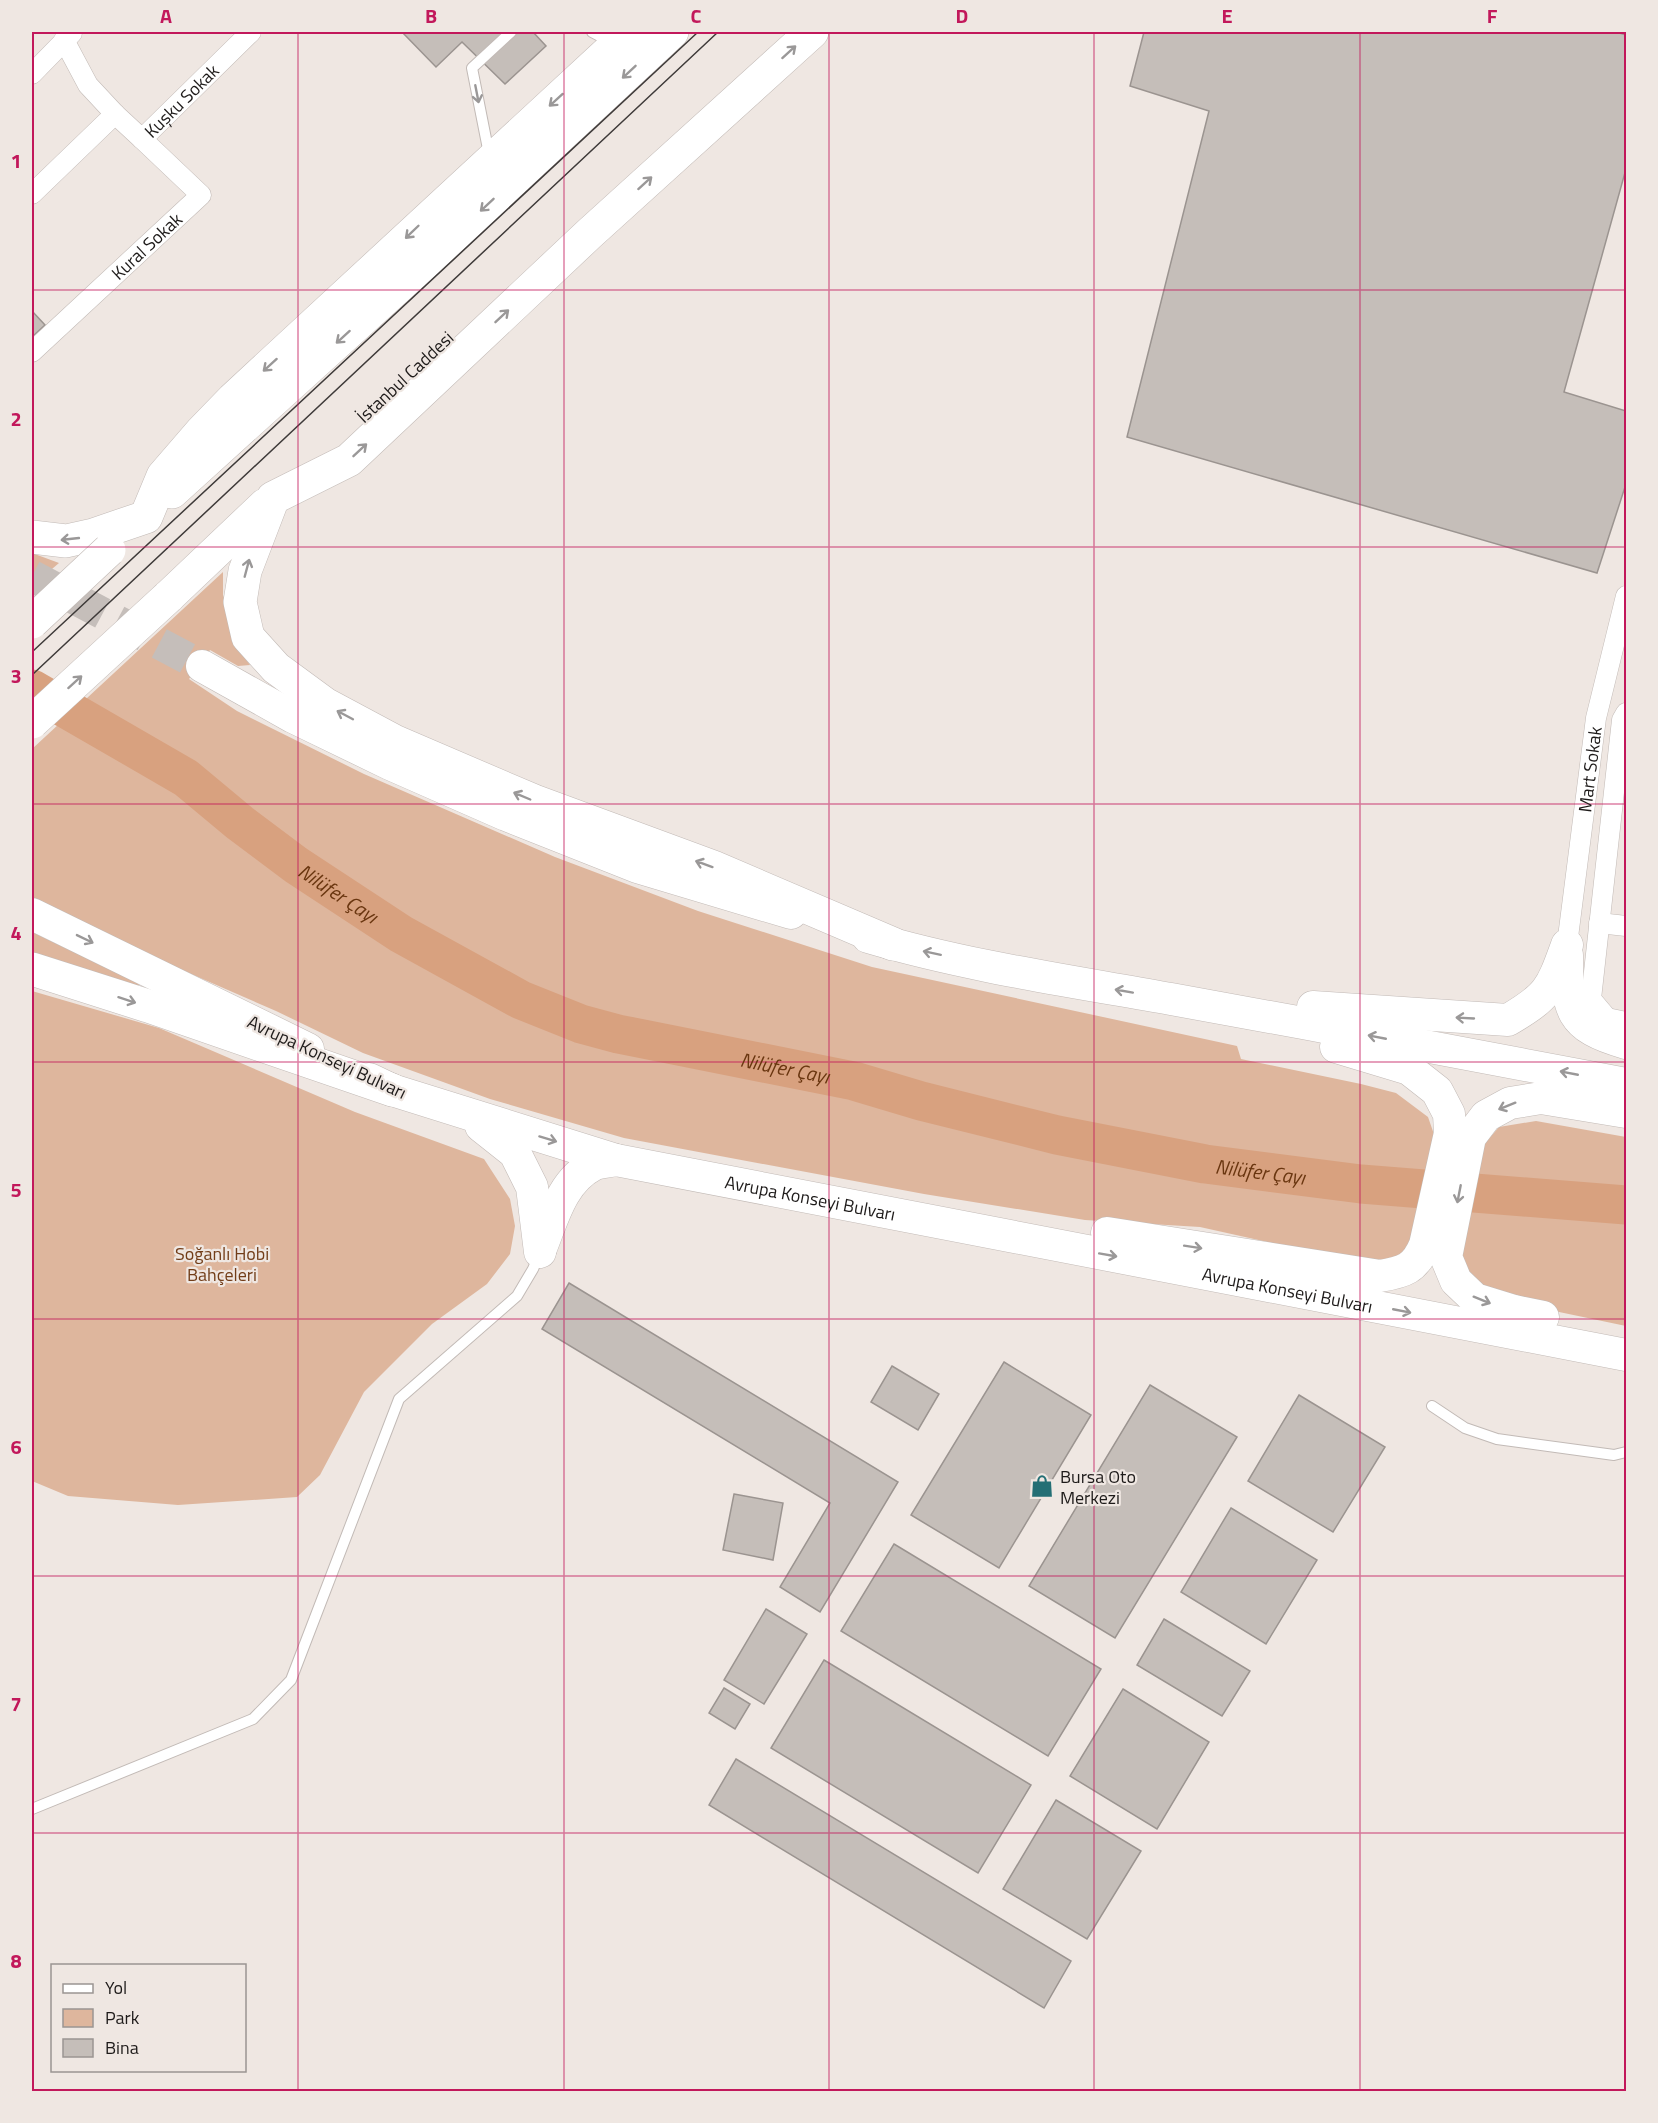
<svg xmlns="http://www.w3.org/2000/svg" width="1658" height="2123" viewBox="0 0 1658 2123" font-family="'Titillium Web',sans-serif">
<style>
.green{fill:#deb69d}
.lines{fill:none;stroke-linecap:round;stroke-linejoin:round}
.river{stroke:#d8a17f;stroke-width:39}
.building{fill:#c5beb9;stroke:#9b9490;stroke-width:1.5}
.primary-tunnel{stroke:#c5beba;stroke-width:32;stroke-dasharray:32 16;stroke-linecap:butt}
.lane-casing{stroke:#c2bab6;stroke-width:12}
.street-casing{stroke:#c2bab6;stroke-width:21}
.primary-casing{stroke:#c2bab6;stroke-width:33}
.highway-casing{stroke:#c2bab6;stroke-width:34}
.lane{stroke:#fff;stroke-width:10}
.street{stroke:#fff;stroke-width:20}
.primary{stroke:#fff;stroke-width:32}
.highway{stroke:#fff;stroke-width:33}
.tram{stroke:#3e3a39;stroke-width:1.5}
.highway-bridge-casing{stroke:#c2bab6;stroke-width:34;stroke-linecap:butt}
.highway-bridge{stroke:#fff;stroke-width:33}
.oneway{stroke:#9a9898}
.grid{fill:none;stroke:#c2185b;stroke-width:1.5;stroke-opacity:0.55}
.labels{text-anchor:middle;dominant-baseline:central;stroke-width:4.5;stroke-linejoin:round;paint-order:stroke}
.street-label{font-size:18px;fill:#1e1b1a;stroke:#efe7e2}
.park-label{font-size:18px;fill:#723d18;stroke:#efe7e2}
.poi-label{font-size:18px;fill:#1e1b1a;stroke:#efe7e2;text-anchor:start}
.water-label{font-size:20px;font-style:italic;fill:#6a3610;stroke:#efe7e2}
.neatline{fill:none;stroke:#c2185b;stroke-width:2}
.grid-label{font-size:20px;text-anchor:middle;font-weight:bold;fill:#c2185b}
</style>
<rect width="100%" height="100%" fill="#efe7e2"/>
<g class="green">
<path d="M32 553 59 563 32 586Z"/>
<path d="M223 572V595L231 622 239 650 250 665 238 666 210 650 189 679 237 711 364 774 555 857 698 911 872 967 1237 1046 1241 1059 1361 1084 1396 1093 1428 1117 1436 1140 1422 1232 1396 1266 1339 1258 1200 1227 1085 1220 924 1194 624 1138 490 1099 363 1053 276 1011 127 946 32 898V749Z"/>
<path d="M32 932 140 984 130 989 32 954Z"/>
<path d="M32 991 159 1028 355 1112 484 1159 510 1199 515 1226 510 1254 487 1284 432 1324 364 1392 320 1475 297 1497 178 1505 68 1496 32 1481Z"/>
<path d="M1536 1121 1626 1137V1326L1540 1308 1487 1293 1462 1269 1461 1249 1481 1148 1499 1127Z"/>
</g>
<g class="lines">
<path class="river" id="s1" d="M32 689 186 778 240 823 296 865 401 934 521 1000 581 1024 618 1034 854 1081 921 1101 1057 1135 1205 1164 1361 1184 1626 1205"/>
</g>
<g class="building">
<path d="M402 32H533L546 46 505 84 462 42 436 67Z"/>
<path d="M1144 32H1616L1626 35V169L1564 392 1626 411V484L1597 573 1127 437 1209 111 1130 86Z"/>
<path d="M32 311 45 325 32 337Z"/>
<path d="M569 1283 898 1482 820 1612 780 1587 830 1503 542 1329Z"/>
<path d="M1004 1362 1091 1415 999 1568 911 1515Z"/>
<path d="M892 1366 939 1394 918 1430 871 1402Z"/>
<path d="M1150 1385 1237 1437 1115 1638 1029 1586Z"/>
<path d="M1299 1395 1385 1447 1333 1532 1248 1481Z"/>
<path d="M734 1494 783 1503 773 1560 723 1550Z"/>
<path d="M1231 1508 1317 1560 1266 1644 1181 1592Z"/>
<path d="M894 1544 1101 1669 1048 1756 841 1631Z"/>
<path d="M766 1609 807 1634 764 1704 724 1680Z"/>
<path d="M1164 1619 1250 1671 1222 1716 1137 1665Z"/>
<path d="M824 1660 1031 1785 978 1873 771 1748Z"/>
<path d="M724 1688 750 1704 735 1729 709 1713Z"/>
<path d="M1123 1689 1209 1742 1157 1829 1070 1776Z"/>
<path d="M736 1759 1071 1961 1044 2008 709 1805Z"/>
<path d="M1056 1800 1141 1851 1087 1939 1003 1889Z"/>
</g>
<g class="lines">
<path class="primary-tunnel" d="M32 576 202 666"/>
<g class="lane-casing">
<g id="lane">
<path d="M592 32 613 43"/>
<path d="M489 154 472 68 511 32"/>
<path d="M1432 1406 1465 1428 1497 1439 1614 1455 1626 1452"/>
<path d="M32 1809 253 1719 291 1680 399 1399 517 1296 533 1269 539 1255"/>
</g>
</g>
<g class="street-casing">
<g id="street">
<path d="M64 40 88 85 115 114"/>
<path d="M32 74 72 33"/>
<path id="s2" d="M32 194 115 114 142 139 251 32"/>
<path id="s3" d="M32 352 201 195 142 139"/>
<path d="M1626 713 1622 720 1591 999 1607 1018 1626 1022"/>
<path d="M1599 923 1626 926"/>
<path id="s4" d="M1567 945 1596 718 1626 596"/>
</g>
</g>
<g class="primary-casing">
<g id="primary">
<path d="M202 666 293 717 390 764 506 815 637 867 791 913"/>
<path d="M32 914 308 1049"/>
<path d="M868 937C966 966 1070 981 1171 999 1323 1026 1475 1056 1626 1084"/>
<path d="M1567 955C1567 1010 1569 1027 1626 1043"/>
<path d="M1313 1007 1508 1020C1549 996 1551 989 1567 945"/>
<path id="s5" d="M369 1079 392 1090 616 1160 1626 1355"/>
<path d="M481 1126 515 1153 532 1187 540 1252"/>
<path d="M1107 1233 1380 1276C1404 1272 1415 1269 1425 1245L1450 1133 1449 1114 1437 1091 1409 1069 1336 1047"/>
<path d="M541 1248C553 1218 562 1181 593 1165 600 1162 609 1162 616 1160"/>
<path d="M1543 1317 1514 1311 1475 1299 1456 1281 1446 1257 1470 1137 1486 1116 1510 1103 1541 1098 1626 1112"/>
</g>
</g>
<g class="highway-casing">
<g id="highway">
<path d="M812 32 589 234 349 460 273 498 245 571 240 602 248 637 276 668 325 704 396 742 534 801 713 867 893 944"/>
<path d="M172 492 418 269 672 32"/>
<path d="M32 537 66 541 93 535 146 517 163 476 201 432 233 399 630 32"/>
<path d="M168 597 265 505"/>
<path d="M32 969 148 1006 392 1090"/>
</g>
</g>
<use href="#lane" class="lane"/>
<use href="#street" class="street"/>
<use href="#primary" class="primary"/>
<use href="#highway" class="highway"/>
<g class="tram">
<path d="M32 652 698 32"/>
<path d="M32 675 718 32"/>
</g>
<g class="highway-bridge-casing">
<g id="highway-bridge">
<path d="M32 622 109 550"/>
<path d="M32 722 168 597"/>
</g>
</g>
<use href="#highway-bridge" class="highway-bridge"/>
</g>
<defs><path id="oneway-shaft" d="M-6 0H5M1.5-3L5.5 0L1.5 3" fill="none" stroke-width="1.6" stroke-linecap="round" stroke-linejoin="round" transform="scale(1.5)"/></defs>
<g class="oneway">
<use href="#oneway-shaft" transform="translate(789 52) rotate(-42)"/>
<use href="#oneway-shaft" transform="translate(629 72) rotate(137)"/>
<use href="#oneway-shaft" transform="translate(477 94) rotate(79)"/>
<use href="#oneway-shaft" transform="translate(556 100) rotate(138)"/>
<use href="#oneway-shaft" transform="translate(645 183) rotate(-42)"/>
<use href="#oneway-shaft" transform="translate(487 205) rotate(137)"/>
<use href="#oneway-shaft" transform="translate(412 232) rotate(136)"/>
<use href="#oneway-shaft" transform="translate(502 316) rotate(-43)"/>
<use href="#oneway-shaft" transform="translate(343 337) rotate(138)"/>
<use href="#oneway-shaft" transform="translate(270 365) rotate(138)"/>
<use href="#oneway-shaft" transform="translate(360 450) rotate(-43)"/>
<use href="#oneway-shaft" transform="translate(70 539) rotate(174)"/>
<use href="#oneway-shaft" transform="translate(247 568) rotate(-75)"/>
<use href="#oneway-shaft" transform="translate(75 682) rotate(-42)"/>
<use href="#oneway-shaft" transform="translate(345 715) rotate(-152)"/>
<use href="#oneway-shaft" transform="translate(522 796) rotate(-157)"/>
<use href="#oneway-shaft" transform="translate(704 864) rotate(-160)"/>
<use href="#oneway-shaft" transform="translate(85 939) rotate(26)"/>
<use href="#oneway-shaft" transform="translate(932 953) rotate(-168)"/>
<use href="#oneway-shaft" transform="translate(1124 991) rotate(-170)"/>
<use href="#oneway-shaft" transform="translate(127 1000) rotate(18)"/>
<use href="#oneway-shaft" transform="translate(1465 1018) rotate(-177)"/>
<use href="#oneway-shaft" transform="translate(1377 1037) rotate(-169)"/>
<use href="#oneway-shaft" transform="translate(1569 1073) rotate(-169)"/>
<use href="#oneway-shaft" transform="translate(1507 1106) rotate(158)"/>
<use href="#oneway-shaft" transform="translate(548 1139) rotate(17)"/>
<use href="#oneway-shaft" transform="translate(1459 1194) rotate(101)"/>
<use href="#oneway-shaft" transform="translate(1193 1247) rotate(9)"/>
<use href="#oneway-shaft" transform="translate(1108 1255) rotate(10)"/>
<use href="#oneway-shaft" transform="translate(1482 1300) rotate(22)"/>
<use href="#oneway-shaft" transform="translate(1402 1311) rotate(11)"/>
</g>
<path class="grid" d="M298 32V2092M564 32V2092M829 32V2092M1094 32V2092M1360 32V2092M32 290H1626M32 547H1626M32 804H1626M32 1062H1626M32 1319H1626M32 1576H1626M32 1833H1626"/>
<defs>
<g id="shop-bare" transform="scale(1.8)"><path d="M-5-2.5h2.3a2.7 3.5 0 0 1 5.4 0H5L5.5 6h-11ZM-1.5-2.5h3a1.5 2.3 0 0 0-3 0Z" fill="#246f75" stroke="#efe7e2" stroke-width="2.5" paint-order="stroke"/></g>
</defs>
<g fill-rule="evenodd">
<use href="#shop-bare" x="1042" y="1486"/>
</g>
<g class="labels">
<g class="street-label">
<text stroke="none"><textPath href="#s2" startOffset="207">Kuşku Sokak</textPath></text>
<text stroke="none"><textPath href="#s3" startOffset="156">Kural Sokak</textPath></text>
<text transform="translate(405 377) rotate(-43)">İstanbul Caddesi</text>
<text stroke="none"><textPath href="#s4" startOffset="177">Mart Sokak</textPath></text>
<text transform="translate(327 1057) rotate(25)">Avrupa Konseyi Bulvarı</text>
<text stroke="none"><textPath href="#s5" startOffset="458">Avrupa Konseyi Bulvarı</textPath></text>
<text stroke="none"><textPath href="#s5" startOffset="944">Avrupa Konseyi Bulvarı</textPath></text>
</g>
<g class="park-label">
<text x="222" y="1253">Soğanlı Hobi<tspan x="222" dy="21">Bahçeleri</tspan></text>
</g>
<g class="poi-label">
<text x="1060" y="1476">Bursa Oto<tspan x="1060" dy="21">Merkezi</tspan></text>
</g>
<g class="water-label">
<text stroke="none"><textPath href="#s1" startOffset="369">Nilüfer Çayı</textPath></text>
<text stroke="none"><textPath href="#s1" startOffset="854">Nilüfer Çayı</textPath></text>
<text stroke="none"><textPath href="#s1" startOffset="1341">Nilüfer Çayı</textPath></text>
</g>
</g>
<rect width="1658" height="2123" fill="none" stroke="#efe7e2" stroke-width="66"/>
<rect x="51" y="1964" width="195" height="108" fill="#efe7e2" stroke="#9b9592" stroke-width="1.5"/>
<rect x="63" y="1984" width="30" height="9" fill="#ffffff" stroke="#9b9592" stroke-width="1.5"/>
<text x="105" y="1994" font-size="18" fill="#1e1b1a">Yol</text>
<rect x="63" y="2009" width="30" height="18" fill="#deb69d" stroke="#9b9592" stroke-width="1.5"/>
<text x="105" y="2024" font-size="18" fill="#1e1b1a">Park</text>
<rect x="63" y="2039" width="30" height="18" fill="#c5beb9" stroke="#9b9592" stroke-width="1.5"/>
<text x="105" y="2054" font-size="18" fill="#1e1b1a">Bina</text>
<rect x="33" y="33" width="1592" height="2057" class="neatline"/>
<g class="grid-label">
<text x="166" y="23">A</text>
<text x="431" y="23">B</text>
<text x="696" y="23">C</text>
<text x="962" y="23">D</text>
<text x="1227" y="23">E</text>
<text x="1492" y="23">F</text>
<text x="16" y="168">1</text>
<text x="16" y="426">2</text>
<text x="16" y="683">3</text>
<text x="16" y="940">4</text>
<text x="16" y="1197">5</text>
<text x="16" y="1454">6</text>
<text x="16" y="1711">7</text>
<text x="16" y="1968">8</text>
</g>
</svg>
